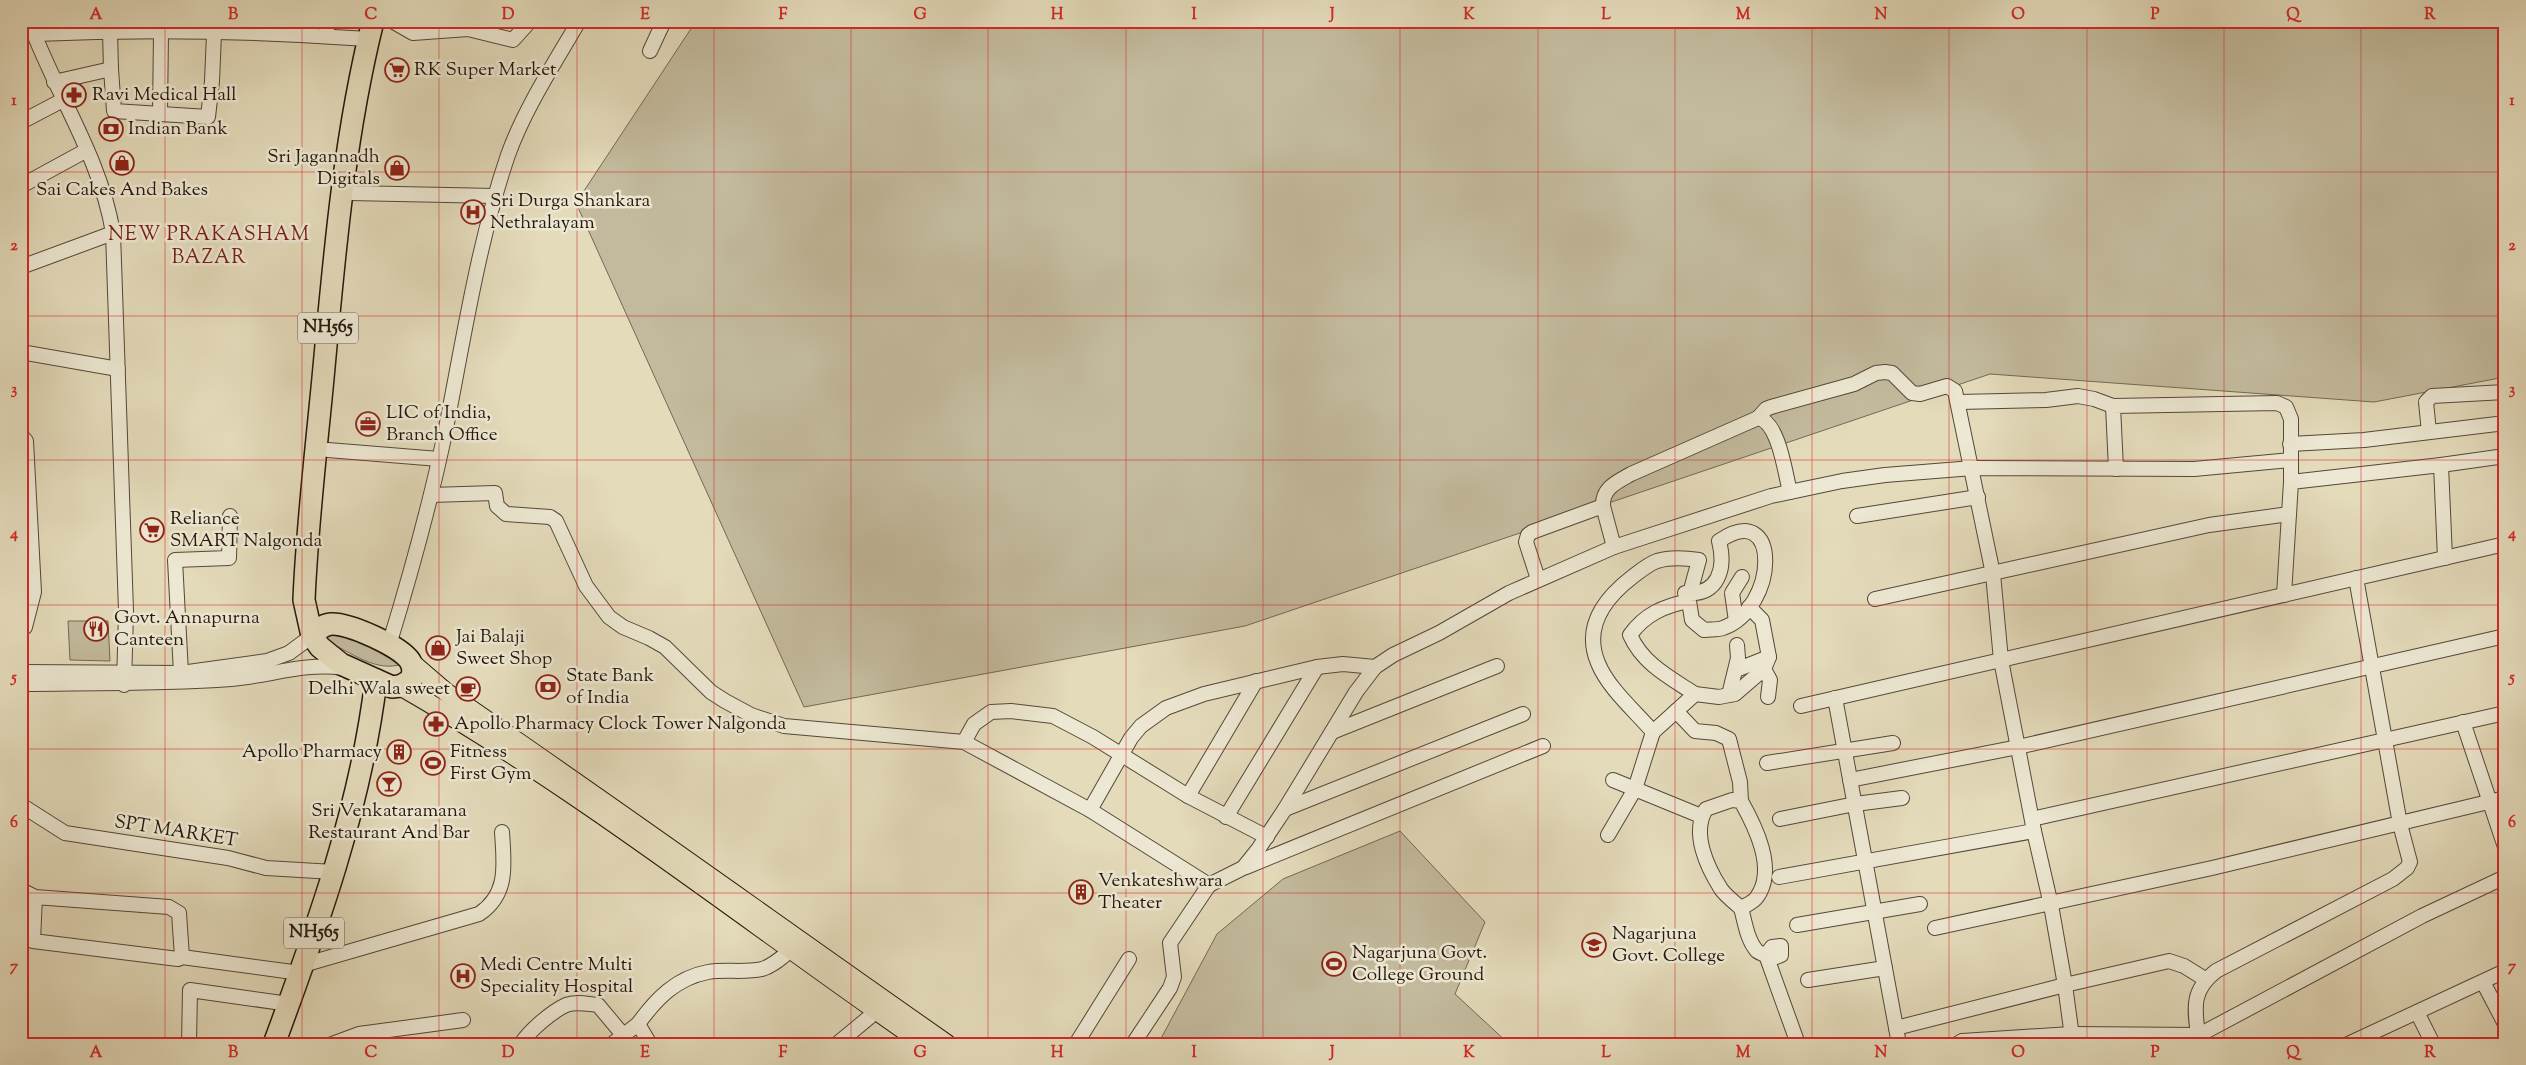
<svg xmlns="http://www.w3.org/2000/svg" width="2526" height="1065" viewBox="0 0 2526 1065" font-family="'Sorts Mill Goudy',serif">
<style>
.green{fill:#c3ba9d;stroke:#746854}
.lines{fill:none;stroke-linecap:round;stroke-linejoin:round}
.minor-casing{stroke:#544838;stroke-width:16}
.major-casing{stroke:#24170c;stroke-width:20}
.highway-casing{stroke:#24170c;stroke-width:24}
.minor{stroke:#ede8d3;stroke-width:14}
.major{stroke:#e4dbbb;stroke-width:18}
.highway{stroke:#e4dbbb;stroke-width:21}
.grid{fill:none;stroke:#d62828;stroke-width:1;stroke-opacity:0.55}
.labels{text-anchor:middle;dominant-baseline:central;stroke-width:5;stroke-linejoin:round;paint-order:stroke}
.shield{fill:#ede8d3;stroke:#605648;stroke-width:1}
.shield-label{font-size:18px;font-weight:bold;fill:#24170c}
.poi-label{font-size:19px;fill:#24170c;stroke:#ede8d3;text-anchor:start}
.street-label{font-size:19px;fill:#24170c;stroke:#ede8d3}
.neighbourhood-label{font-size:20px;letter-spacing:1px;fill:#7a1f14;stroke:#ede8d3}
.neatline{fill:none;stroke:#d62828;stroke-width:2}
.grid-label{font-size:16px;text-anchor:middle;font-weight:bold;fill:#d62828}
</style>
<rect width="100%" height="100%" fill="#e4dbbb"/>
<filter id="stains"><feTurbulence type="fractalNoise" baseFrequency=".004" numOctaves="4"/><feColorMatrix values="0 0 0 0 .2 0 0 0 0 .09 0 0 0 0 .02 0 0 0 .5 -.17"/></filter>
<radialGradient id="worn" r=".72"><stop offset=".6" stop-color="#630" stop-opacity="0"/><stop offset="1" stop-color="#630" stop-opacity=".3"/></radialGradient>
<g class="green">
<path d="M696 21H2505V377L2374 402 1990 374 1245 626 804 707 576 203Z"/>
<path d="M68 621H108L110 661 70 660Z"/>
<path d="M331 628 388 652 402 664C376 673 351 652 328 642L322 637Z"/>
<path d="M1400 831 1485 922 1455 994 1509 1044H1158L1217 934 1283 879Z"/>
</g>
<g class="lines">
<g class="minor-casing">
<g id="minor">
<path d="M29 21C55 92 101 158 113 233L126 611 124 685"/>
<path d="M392 21 413 33 468 29 513 40 530 21"/>
<path d="M110 32 111 69"/>
<path d="M35 34C146 29 258 31 368 39"/>
<path d="M326 36 328 21"/>
<path d="M650 51 664 21"/>
<path d="M54 82 111 69 114 111 208 117 212 81 214 34"/>
<path d="M160 113 161 32"/>
<path d="M21 122 63 100"/>
<path d="M21 186 87 150"/>
<path d="M349 193 496 196"/>
<path d="M21 267 113 233"/>
<path d="M21 352 118 369"/>
<path d="M1959 402 2046 400 2078 396 2094 399 2113 406"/>
<path d="M1758 418 1766 409 1771 407 1854 384 1876 373 1885 372 1892 373 1912 393 1920 394 1947 386 1955 391 1993 574 2001 660 2034 831 2051 905 2065 985 2073 1044"/>
<path d="M2429 432 2426 402 2432 396 2505 392"/>
<path d="M21 435 26 441 34 592 25 627 21 628"/>
<path d="M2290 444 2364 440 2505 423"/>
<path d="M328 450 439 459"/>
<path d="M2441 465 2505 456"/>
<path d="M2116 469 2113 406 2277 403 2286 407 2291 419V482"/>
<path d="M431 495 495 493 497 506 506 514 550 517 556 521 586 586 609 617 623 627 649 638 665 647 711 692 725 701 751 715 784 726 964 742 1090 810 1209 885 1243 868 1259 848 1285 809 1356 692 1375 667 1393 655 1439 633 1509 593 1614 547 1771 496 1842 481 1885 475 1973 468 2194 469 2290 460"/>
<path d="M1603 506C1602 488 1617 482 1631 474L1758 418C1779 422 1785 473 1790 492"/>
<path d="M1857 516 1978 497"/>
<path d="M1538 579 1526 542 1528 535 1532 532 1603 506 1614 547"/>
<path d="M2284 595 2291 482 2441 465 2445 558"/>
<path d="M1875 599 2209 525 2289 514"/>
<path d="M1736 621 1732 593 1742 577"/>
<path d="M389 645C411 573 431 501 446 428 464 337 478 243 508 155 525 108 554 64 579 21"/>
<path d="M1764 669 1770 680 1768 697"/>
<path d="M1736 670 1769 657"/>
<path d="M21 672 181 673 267 661 289 653 312 636"/>
<path d="M181 673 175 560 229 558 230 516"/>
<path d="M21 684C91 683 161 684 231 679 269 676 305 662 344 668"/>
<path d="M1695 694 1719 697 1735 694 1764 669 1769 657 1762 620 1749 607"/>
<path d="M1729 695 1738 658 1737 645"/>
<path d="M1835 698 1899 1044"/>
<path d="M1801 706 2505 544"/>
<path d="M1676 711 1695 731 1716 733 1729 739 1740 782 1741 801"/>
<path d="M2463 722 2505 847"/>
<path d="M1332 732 1497 666"/>
<path d="M1653 732 1695 694C1669 677 1643 664 1630 635 1645 614 1664 606 1689 601L1692 620 1704 630C1710 629 1717 630 1723 628 1778 608 1782 498 1719 541 1726 568 1719 596 1685 593L1689 601"/>
<path d="M964 742 974 724 991 712 1011 711 1053 716 1093 737 1188 796 1267 837"/>
<path d="M1767 763 1893 743"/>
<path d="M1613 780 1701 816"/>
<path d="M1850 780 2018 747 2505 636"/>
<path d="M1188 796 1256 681"/>
<path d="M1732 800 1741 801C1755 826 1777 869 1757 897 1754 902 1746 905 1741 908 1734 902 1726 896 1721 889 1707 867 1691 833 1706 809Z"/>
<path d="M21 805 65 833 228 858 266 868 334 872"/>
<path d="M1285 809 1523 714"/>
<path d="M1090 810 1131 738 1141 726 1166 708 1204 694 1317 667 1343 664 1375 667"/>
<path d="M1226 817 1317 667"/>
<path d="M1780 819 1855 804 1902 798"/>
<path d="M2032 819 2505 713"/>
<path d="M1608 835 1635 789 1653 732C1635 711 1608 688 1598 663 1583 627 1604 599 1631 578 1639 572 1648 564 1657 561 1670 557 1686 558 1699 560L1690 593"/>
<path d="M1246 867 1543 746"/>
<path d="M1779 877 2034 831"/>
<path d="M21 890 35 897 169 907 179 913 182 957 178 959 33 941 35 897"/>
<path d="M1741 908C1745 922 1747 940 1757 951 1761 954 1767 955 1771 959L1781 955V946L1772 947 1766 955 1798 1044"/>
<path d="M1797 925 1920 904"/>
<path d="M1935 928 2212 868 2505 798"/>
<path d="M182 957 300 973"/>
<path d="M303 965 479 914C509 894 504 864 502 832"/>
<path d="M1808 980 1885 968"/>
<path d="M2483 982 2505 1024"/>
<path d="M2417 1012 2433 1044"/>
<path d="M638 1024C656 999 676 978 708 972 725 969 744 973 762 969 773 966 782 957 791 950"/>
<path d="M1896 1028 2065 985 2169 961 2184 966 2205 979"/>
<path d="M189 1044 190 990 289 1004"/>
<path d="M332 1044 359 1034 463 1020"/>
<path d="M521 1044C529 1031 551 1012 566 1005 576 1001 587 1004 598 1005L624 1036"/>
<path d="M612 1044 638 1024 650 1044"/>
<path d="M837 1044 878 1010"/>
<path d="M1076 1044 1129 959"/>
<path d="M1133 1044 1170 988 1174 977 1170 943 1209 885"/>
<path d="M1957 1044 1962 1041 2071 1034 2199 1035 2422 916 2505 877"/>
<path d="M2199 1044C2196 1013 2188 993 2216 971L2393 879 2407 868 2410 862 2400 824 2356 578"/>
<path d="M2348 1044 2505 971"/>
</g>
</g>
<g class="major-casing">
<g id="major">
<path d="M411 662 447 693C615 808 780 927 947 1044"/>
<path d="M400 686C583 791 750 924 924 1044"/>
</g>
</g>
<g class="highway-casing">
<g id="highway">
<path d="M312 636C317 630 322 625 331 624 349 623 400 646 410 661 414 668 413 673 411 680L400 686 392 687 341 664 320 647 312 636 304 600C307 526 316 452 323 378 334 259 344 137 373 21"/>
<path d="M274 1044C318 925 361 806 376 680"/>
</g>
</g>
<use href="#minor" class="minor"/>
<use href="#major" class="major"/>
<use href="#highway" class="highway"/>
</g>
<path class="grid" d="M165 21V1044M302 21V1044M439 21V1044M577 21V1044M714 21V1044M851 21V1044M988 21V1044M1126 21V1044M1263 21V1044M1400 21V1044M1538 21V1044M1675 21V1044M1812 21V1044M1949 21V1044M2087 21V1044M2224 21V1044M2361 21V1044M21 172H2505M21 316H2505M21 460H2505M21 605H2505M21 749H2505M21 893H2505"/>
<defs>
<g id="supermarket-ring" transform="scale(1.25)"><circle r="9.5" fill="#ede8d3" stroke="#8f2418" stroke-width="1.5"/><path d="M-6-5.5h2.5l.6 2H6L4.5 2H-2.5L-4.4-4H-6ZM-1.5 3.2a1.3 1.3 0 1 0 .1 0ZM3 3.2a1.3 1.3 0 1 0 .1 0Z" fill="#8f2418"/></g>
<g id="pharmacy-ring" transform="scale(1.25)"><circle r="9.5" fill="#ede8d3" stroke="#8f2418" stroke-width="1.5"/><path d="M-2-6h4v4h4v4h-4v4h-4v-4h-4v-4h4Z" fill="#8f2418"/></g>
<g id="bank-ring" transform="scale(1.25)"><circle r="9.5" fill="#ede8d3" stroke="#8f2418" stroke-width="1.5"/><path d="M-6-4H6V4H-6ZM0-2.3a2.3 2.3 0 1 0 0 4.6a2.3 2.3 0 1 0 0-4.6Z" fill="#8f2418"/></g>
<g id="shop-ring" transform="scale(1.25)"><circle r="9.5" fill="#ede8d3" stroke="#8f2418" stroke-width="1.5"/><path d="M-5-2.5h2.3a2.7 3.5 0 0 1 5.4 0H5L5.5 6h-11ZM-1.5-2.5h3a1.5 2.3 0 0 0-3 0Z" fill="#8f2418"/></g>
<g id="hospital-ring" transform="scale(1.25)"><circle r="9.5" fill="#ede8d3" stroke="#8f2418" stroke-width="1.5"/><path d="M-5-5h3v3.5h4V-5h3V5h-3V1.5h-4V5h-3Z" fill="#8f2418"/></g>
<g id="office-ring" transform="scale(1.25)"><circle r="9.5" fill="#ede8d3" stroke="#8f2418" stroke-width="1.5"/><path d="M-6-3h4V-5.5h4V-3h4V5H-6ZM-1-4.5V-3h2v-1.5ZM-6 0V1H6V0Z" fill="#8f2418"/></g>
<g id="restaurant-ring" transform="scale(1.25)"><circle r="9.5" fill="#ede8d3" stroke="#8f2418" stroke-width="1.5"/><path d="M-5-6h1v4h1v-4h1v4h1v-4h1v5L-1.5 .5V6h-2V.5L-5-1ZM5-6V6H3V1.5H1.5Q1.5-4 5-6Z" fill="#8f2418"/></g>
<g id="cafe-ring" transform="scale(1.25)"><circle r="9.5" fill="#ede8d3" stroke="#8f2418" stroke-width="1.5"/><path d="M-5.5-4.5H6V0H3Q3 3.5 0 3.5H-2.5Q-5.5 3.5-5.5 0ZM3-3.2v2h1.7v-2ZM-6 4.5H4V6H-6Z" fill="#8f2418"/></g>
<g id="building-ring" transform="scale(1.25)"><circle r="9.5" fill="#ede8d3" stroke="#8f2418" stroke-width="1.5"/><path d="M-4-6H4V6H1V3H-1V6H-4ZM-2.5-4.3h1.7v1.8h-1.7ZM.8-4.3h1.7v1.8H.8ZM-2.5-1h1.7V.8h-1.7ZM.8-1h1.7V.8H.8Z" fill="#8f2418"/></g>
<g id="stadium-ring" transform="scale(1.25)"><circle r="9.5" fill="#ede8d3" stroke="#8f2418" stroke-width="1.5"/><path d="M0-5a6.5 5 0 1 0 0 10a6.5 5 0 1 0 0-10ZM-3.5-1.8h7v3.6h-7Z" fill="#8f2418"/></g>
<g id="bar-ring" transform="scale(1.25)"><circle r="9.5" fill="#ede8d3" stroke="#8f2418" stroke-width="1.5"/><path d="M-6-5H6L.8 .8V4.5H3.5V6h-7V4.5H-.8V.8Z" fill="#8f2418"/></g>
<g id="university-ring" transform="scale(1.25)"><circle r="9.5" fill="#ede8d3" stroke="#8f2418" stroke-width="1.5"/><path d="M0-5L7-2L0 1L-7-2ZM-4 1L0 2.5L4 1V4Q0 6-4 4Z" fill="#8f2418"/></g>
</defs>
<g fill-rule="evenodd">
<use href="#supermarket-ring" x="397" y="70"/>
<use href="#pharmacy-ring" x="74" y="95"/>
<use href="#bank-ring" x="111" y="129"/>
<use href="#shop-ring" x="122" y="163"/>
<use href="#shop-ring" x="397" y="168"/>
<use href="#hospital-ring" x="473" y="212"/>
<use href="#office-ring" x="368" y="424"/>
<use href="#supermarket-ring" x="152" y="530"/>
<use href="#restaurant-ring" x="96" y="629"/>
<use href="#shop-ring" x="438" y="648"/>
<use href="#bank-ring" x="548" y="687"/>
<use href="#cafe-ring" x="468" y="689"/>
<use href="#pharmacy-ring" x="436" y="724"/>
<use href="#building-ring" x="399" y="752"/>
<use href="#stadium-ring" x="433" y="763"/>
<use href="#bar-ring" x="389" y="784"/>
<use href="#building-ring" x="1081" y="892"/>
<use href="#university-ring" x="1594" y="945"/>
<use href="#stadium-ring" x="1334" y="964"/>
<use href="#hospital-ring" x="463" y="976"/>
</g>
<g class="labels">
<g class="shield">
<rect x="298" y="312.5" width="60" height="31" rx="4"/>
<rect x="284" y="917.5" width="60" height="31" rx="4"/>
</g>
<g class="shield-label">
<text x="328" y="328">NH565</text>
<text x="314" y="933">NH565</text>
</g>
<g class="poi-label">
<text x="414" y="70">RK Super Market</text>
<text x="92" y="95">Ravi Medical Hall</text>
<text x="128" y="129">Indian Bank</text>
<text x="380" y="157" text-anchor="end">Sri Jagannadh<tspan x="380" dy="22">Digitals</tspan></text>
<text x="122" y="190" text-anchor="middle">Sai Cakes And Bakes</text>
<text x="490" y="201">Sri Durga Shankara<tspan x="490" dy="22">Nethralayam</tspan></text>
<text x="386" y="413">LIC of India,<tspan x="386" dy="22">Branch Office</tspan></text>
<text x="170" y="519">Reliance<tspan x="170" dy="22">SMART Nalgonda</tspan></text>
<text x="114" y="618">Govt. Annapurna<tspan x="114" dy="22">Canteen</tspan></text>
<text x="456" y="637">Jai Balaji<tspan x="456" dy="22">Sweet Shop</tspan></text>
<text x="566" y="676">State Bank<tspan x="566" dy="22">of India</tspan></text>
<text x="450" y="689" text-anchor="end">Delhi Wala sweet</text>
<text x="454" y="724">Apollo Pharmacy Clock Tower Nalgonda</text>
<text x="382" y="752" text-anchor="end">Apollo Pharmacy</text>
<text x="450" y="752">Fitness<tspan x="450" dy="22">First Gym</tspan></text>
<text x="389" y="811" text-anchor="middle">Sri Venkataramana<tspan x="389" dy="22">Restaurant And Bar</tspan></text>
<text x="1098" y="881">Venkateshwara<tspan x="1098" dy="22">Theater</tspan></text>
<text x="1612" y="934">Nagarjuna<tspan x="1612" dy="22">Govt. College</tspan></text>
<text x="1352" y="953">Nagarjuna Govt.<tspan x="1352" dy="22">College Ground</tspan></text>
<text x="480" y="965">Medi Centre Multi<tspan x="480" dy="22">Speciality Hospital</tspan></text>
</g>
<g class="street-label">
<text transform="translate(176 832) rotate(9)">SPT MARKET</text>
</g>
<g class="neighbourhood-label">
<text x="209" y="235">NEW PRAKASHAM<tspan x="209" dy="23">BAZAR</tspan></text>
</g>
</g>
<rect width="2526" height="1065" fill="none" stroke="#e4dbbb" stroke-width="55"/>
<rect x="28" y="28" width="2470" height="1010" class="neatline"/>
<g class="grid-label">
<text x="96" y="19">A</text>
<text x="233" y="19">B</text>
<text x="371" y="19">C</text>
<text x="508" y="19">D</text>
<text x="645" y="19">E</text>
<text x="783" y="19">F</text>
<text x="920" y="19">G</text>
<text x="1057" y="19">H</text>
<text x="1194" y="19">I</text>
<text x="1332" y="19">J</text>
<text x="1469" y="19">K</text>
<text x="1606" y="19">L</text>
<text x="1743" y="19">M</text>
<text x="1881" y="19">N</text>
<text x="2018" y="19">O</text>
<text x="2155" y="19">P</text>
<text x="2293" y="19">Q</text>
<text x="2430" y="19">R</text>
<text x="14" y="105">1</text>
<text x="2512" y="105">1</text>
<text x="14" y="250">2</text>
<text x="2512" y="250">2</text>
<text x="14" y="394">3</text>
<text x="2512" y="394">3</text>
<text x="14" y="538">4</text>
<text x="2512" y="538">4</text>
<text x="14" y="682">5</text>
<text x="2512" y="682">5</text>
<text x="14" y="827">6</text>
<text x="2512" y="827">6</text>
<text x="14" y="971">7</text>
<text x="2512" y="971">7</text>
<text x="96" y="1057">A</text>
<text x="233" y="1057">B</text>
<text x="371" y="1057">C</text>
<text x="508" y="1057">D</text>
<text x="645" y="1057">E</text>
<text x="783" y="1057">F</text>
<text x="920" y="1057">G</text>
<text x="1057" y="1057">H</text>
<text x="1194" y="1057">I</text>
<text x="1332" y="1057">J</text>
<text x="1469" y="1057">K</text>
<text x="1606" y="1057">L</text>
<text x="1743" y="1057">M</text>
<text x="1881" y="1057">N</text>
<text x="2018" y="1057">O</text>
<text x="2155" y="1057">P</text>
<text x="2293" y="1057">Q</text>
<text x="2430" y="1057">R</text>
</g>
<rect width="100%" height="100%" filter="url(#stains)"/>
<rect width="100%" height="100%" fill="url(#worn)"/>
</svg>
